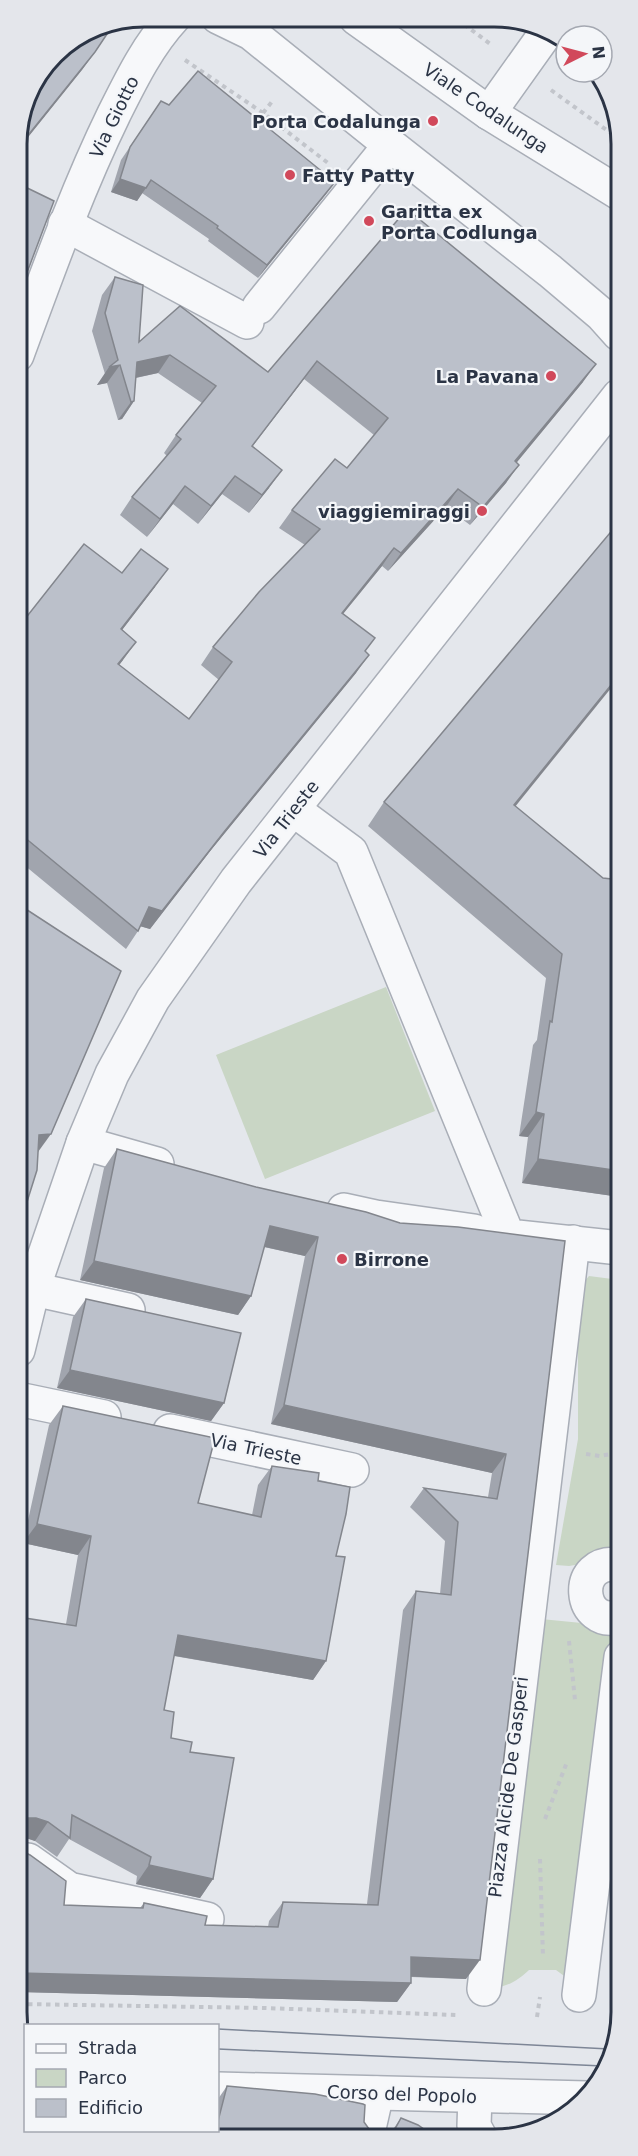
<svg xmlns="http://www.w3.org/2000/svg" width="638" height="2156" viewBox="0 0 638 2156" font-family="'DejaVu Sans',sans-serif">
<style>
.green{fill:#c9d6c5}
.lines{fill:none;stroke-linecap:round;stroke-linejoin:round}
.minor-casing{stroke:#a9aeb7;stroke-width:36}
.path{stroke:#c2c5cb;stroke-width:4;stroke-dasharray:4.5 4.5;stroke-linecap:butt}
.minor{stroke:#f7f8fa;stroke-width:33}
.tram{stroke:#7d8696;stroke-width:1.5}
.wall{fill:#a1a5ae}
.shaded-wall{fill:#83868d}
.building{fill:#bbc0ca;stroke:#83868d;stroke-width:1.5}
.poi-dot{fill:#d1495b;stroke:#f4f6f9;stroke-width:2}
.labels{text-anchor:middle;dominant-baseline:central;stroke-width:4.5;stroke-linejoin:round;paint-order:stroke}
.street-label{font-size:18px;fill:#2b3445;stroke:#f4f6f9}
.poi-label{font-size:18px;font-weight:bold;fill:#2b3445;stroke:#f4f6f9;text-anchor:end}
.rim{fill:none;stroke:#2b3445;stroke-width:3}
</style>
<rect width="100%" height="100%" fill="#e4e7ec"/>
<g class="green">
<path d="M386 987 435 1111 265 1179 216 1055Z"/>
<path d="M589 1276 620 1280 621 1557 569 1566 556 1565 578 1439V1309L576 1291Z"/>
<path d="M541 1619 612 1626 571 1981 556 1970H529C518 1980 511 1985 495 1988Z"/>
</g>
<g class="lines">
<g class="minor-casing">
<g id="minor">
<path d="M218 17 251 33 390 145 550 271 602 315 619 334"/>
<path d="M356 18 489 113 619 193"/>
<path d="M489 113 546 33"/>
<path d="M65 224 247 322"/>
<path d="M259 307 390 145"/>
<path d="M17 355C47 274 76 192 114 114 131 80 148 45 174 17"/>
<path d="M294 810 351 852 508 1236 620 1248"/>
<path d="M83 1143 157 1164"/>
<path d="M344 1210 376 1217 474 1231"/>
<path d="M33 1289 128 1310"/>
<path d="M18 1350 33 1289 83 1143 112 1074 153 999 236 881 619 396"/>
<path d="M18 1399 104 1417"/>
<path d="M170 1431 352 1470"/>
<path d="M621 1565C570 1556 578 1631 621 1616"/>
<path d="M28 1860 69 1889 207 1919"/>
<path d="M484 1989 573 1242"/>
<path d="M579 1995 621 1657"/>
<path d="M218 2089 587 2098"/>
<path d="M475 2096 474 2126 480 2137"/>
<path d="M367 2137 377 2093"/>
</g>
</g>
<g class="path">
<path d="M457 19 493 46"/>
<path d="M185 60 263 113 328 163"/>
<path d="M551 90 619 139"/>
<path d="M263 113 274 99"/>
<path d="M384 210 399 222"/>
<path d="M586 1454 600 1456 621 1452"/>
<path d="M569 1641 575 1700"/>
<path d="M545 1819 567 1762"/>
<path d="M540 1859 543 1957"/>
<path d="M19 2004 265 2008 456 2015"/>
<path d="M537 2017 540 1997"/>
</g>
<use href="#minor" class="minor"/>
<g class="tram">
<path d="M19 2027H26"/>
<path d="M218 2029 609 2049"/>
<path d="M23 2045H26"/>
<path d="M218 2049 603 2066"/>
</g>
</g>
<g class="wall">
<path d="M161 101 326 194 258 278 208 241 209 239 142 193 137 201 111 192 121 160Z"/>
<path d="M407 209 583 382 516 463 506 483 470 525 446 507 388 571 382 566 343 614 365 651 356 673 211 850 150 929 140 926 138 931 126 949 18 860 17 629 122 573 155 587 122 630 123 660 119 665 189 719 219 680 201 665 213 647 305 545 279 528 292 510 347 468 374 435 304 379 252 446 269 488 249 513 222 494 198 524 173 504 147 537 120 515 132 497 167 456 164 453 176 435 202 403 158 373 136 378 134 401 122 419 118 420 107 383 97 385 105 374 92 331 102 295 115 277 139 342 268 372Z"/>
<path d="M384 802 515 807 603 878 620 880V1197L522 1183 528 1137 519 1136 533 1045 537 1040 546 978 368 826Z"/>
<path d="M117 1149 256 1187 400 1223 565 1241 466 1979 411 1977V1983L397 2002 19 1992V1848L64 1905 140 1908 144 1903 205 1925 268 1927 269 1921 283 1902 367 1904 403 1610 416 1591 440 1594 445 1541 410 1507 424 1488 488 1497 492 1473 271 1424 305 1256 264 1247 251 1296 238 1315 80 1280 104 1168Z"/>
<path d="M86 1299 224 1403 211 1421 57 1388 73 1317Z"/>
<path d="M63 1406 198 1503 252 1515 258 1485 272 1466 318 1481 336 1556 326 1661 313 1680 174 1656 164 1710 171 1738 190 1752 213 1879 200 1898 136 1884 137 1876 69 1839 57 1857 35 1841 23 1837 66 1624 78 1555 23 1543 49 1425Z"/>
<path d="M227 2086 364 2122 369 2129 377 2134H387L391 2132 401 2118 435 2137 167 2135 218 2130V2099Z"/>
</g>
<g class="shaded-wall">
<path d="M95 52 82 70 17 151V149Z"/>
<path d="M120 179 146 188 137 201 111 192Z"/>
<path d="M335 182 326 194 258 278 267 265Z"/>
<path d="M170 355 158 373 125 380 137 362Z"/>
<path d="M317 361 304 379 239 464 252 446Z"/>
<path d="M596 364 583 382 503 479 515 461Z"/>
<path d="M120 365 107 383 97 385 109 367Z"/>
<path d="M134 401 122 419 118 420 131 402Z"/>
<path d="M519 465 506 483 470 525 483 507Z"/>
<path d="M282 470 269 488 249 513 262 495Z"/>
<path d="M235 476 222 494 198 524 211 506Z"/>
<path d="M185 486 173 504 147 537 160 519Z"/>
<path d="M458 489 446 507 388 571 401 553Z"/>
<path d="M394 548 382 566 329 631 342 613Z"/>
<path d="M168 569 155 587 109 647 121 629Z"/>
<path d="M136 642 123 660 106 682 118 664Z"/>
<path d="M369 655 356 673 211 850 150 929 136 925 149 907 224 832Z"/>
<path d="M620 674V677L497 829 514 805Z"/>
<path d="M536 1112 544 1114 528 1137 519 1136Z"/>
<path d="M51 1134 38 1152 39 1135Z"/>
<path d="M538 1159 620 1171V1197L522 1183Z"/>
<path d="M270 1226 318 1237 305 1256 256 1245Z"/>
<path d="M94 1261 251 1296 238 1315 80 1280Z"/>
<path d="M70 1370 224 1403 211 1421 57 1388Z"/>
<path d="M284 1405 506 1454 492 1473 271 1424Z"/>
<path d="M37 1524 91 1536 78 1555 23 1543Z"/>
<path d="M178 1635 326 1661 313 1680 164 1654Z"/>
<path d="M26 1818H36L48 1822 35 1841 23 1837H19V1824Z"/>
<path d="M149 1865 213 1879 200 1898 136 1884Z"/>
<path d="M411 1957 480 1960 466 1979 398 1976Z"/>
<path d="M19 1973 411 1983 397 2002 19 1992Z"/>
</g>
<g class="building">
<path d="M115 22 95 52 17 149V136L26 95 54 54 95 26Z"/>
<path d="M198 71 335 182 267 265 217 228 218 226 151 180 146 188 120 179 130 147 161 101 169 105Z"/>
<path d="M17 183 54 201 17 299Z"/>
<path d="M407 209 596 364 515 461 519 465 483 507 458 489 401 553 394 548 342 613 375 638 365 651 369 655 224 832 162 911 149 907 138 931 18 832 17 629 84 544 122 573 141 549 168 569 121 629 136 642 118 664 189 719 232 662 213 647 259 592 320 529 292 510 335 459 347 468 388 418 317 361 252 446 282 470 262 495 235 476 211 506 185 486 160 519 132 497 181 439 176 435 216 386 170 355 137 362 134 401 131 402 120 365 109 367 118 360 105 313 115 277 143 285 139 342 180 306 268 372Z"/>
<path d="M620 521V674L514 805 603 878 620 880V1171L538 1159 544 1114 536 1112 550 1021 552 1022 562 954 384 802Z"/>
<path d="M18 904 121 971 51 1134 39 1135 37 1170 20 1224 18 1234Z"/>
<path d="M117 1149 256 1187 366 1212 400 1223 458 1227 565 1241 480 1960 411 1957V1983L19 1973V1848L20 1850 30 1855 66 1881 64 1905 143 1908 144 1903 207 1916 205 1925 278 1927 283 1902 378 1905 416 1591 451 1595 458 1522 424 1488 497 1499 506 1454 284 1405 318 1237 270 1226 251 1296 94 1261Z"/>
<path d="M86 1299 241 1333 224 1403 70 1370Z"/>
<path d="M63 1406 215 1438 198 1503 261 1517 272 1466 319 1473 318 1481 350 1487 346 1514 336 1556 345 1557 326 1661 178 1635 164 1710 174 1712 171 1738 192 1742 190 1752 234 1758 213 1879 149 1865 151 1857 72 1815 70 1838 48 1822 36 1818H26L19 1824 18 1617 76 1626 91 1536 37 1524Z"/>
<path d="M227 2086 315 2094 363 2104 365 2105 364 2122 369 2129 377 2134H387L395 2129 401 2118 418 2125 435 2137H119L107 2130H157L167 2135 176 2133 180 2130H218V2121Z"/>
</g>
<g class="poi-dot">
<circle cx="433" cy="121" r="6"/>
<circle cx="290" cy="175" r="6"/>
<circle cx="369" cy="221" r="6"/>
<circle cx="551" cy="376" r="6"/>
<circle cx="482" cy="511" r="6"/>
<circle cx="342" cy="1259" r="6"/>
</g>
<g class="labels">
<g class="street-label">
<text transform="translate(486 108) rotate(34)">Viale Codalunga</text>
<text transform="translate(114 117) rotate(-64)">Via Giotto</text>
<text transform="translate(286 819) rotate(-52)">Via Trieste</text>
<text transform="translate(256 1449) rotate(12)">Via Trieste</text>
<text transform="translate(508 1787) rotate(-83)">Piazza Alcide De Gasperi</text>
<text transform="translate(402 2094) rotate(2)">Corso del Popolo</text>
</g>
<g class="poi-label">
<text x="421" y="121">Porta Codalunga</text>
<text x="302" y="175" text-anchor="start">Fatty Patty</text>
<text x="381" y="211" text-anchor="start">Garitta ex<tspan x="381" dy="21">Porta Codlunga</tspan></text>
<text x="539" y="376">La Pavana</text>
<text x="470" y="511">viaggiemiraggi</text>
<text x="354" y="1259" text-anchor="start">Birrone</text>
</g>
</g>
<path d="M0 0H638V2156H0ZM144 27H494A117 117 0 0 1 611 144V2012A117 117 0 0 1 494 2129H144A117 117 0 0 1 27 2012V144A117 117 0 0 1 144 27Z" fill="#e4e6eb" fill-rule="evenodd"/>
<path class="rim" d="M144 27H494A117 117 0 0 1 611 144V2012A117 117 0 0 1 494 2129H144A117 117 0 0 1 27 2012V144A117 117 0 0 1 144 27Z"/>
<rect x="24" y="2024" width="195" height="108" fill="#f4f6f9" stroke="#a4a8b1" stroke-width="1.5"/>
<rect x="36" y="2044" width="30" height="9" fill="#f7f8fa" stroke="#a4a8b1" stroke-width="1.5"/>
<text x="78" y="2054" font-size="18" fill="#2b3445">Strada</text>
<rect x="36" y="2069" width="30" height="18" fill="#c9d6c5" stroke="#a4a8b1" stroke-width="1.5"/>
<text x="78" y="2084" font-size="18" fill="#2b3445">Parco</text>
<rect x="36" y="2099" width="30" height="18" fill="#bbc0ca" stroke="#a4a8b1" stroke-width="1.5"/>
<text x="78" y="2114" font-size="18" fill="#2b3445">Edificio</text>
<g transform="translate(584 54) rotate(84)"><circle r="28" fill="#f4f6f9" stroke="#a4a8b1" stroke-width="1.5"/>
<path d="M0-4.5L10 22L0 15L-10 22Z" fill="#d1495b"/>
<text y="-9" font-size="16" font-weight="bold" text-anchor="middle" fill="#2b3445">N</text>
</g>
</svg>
